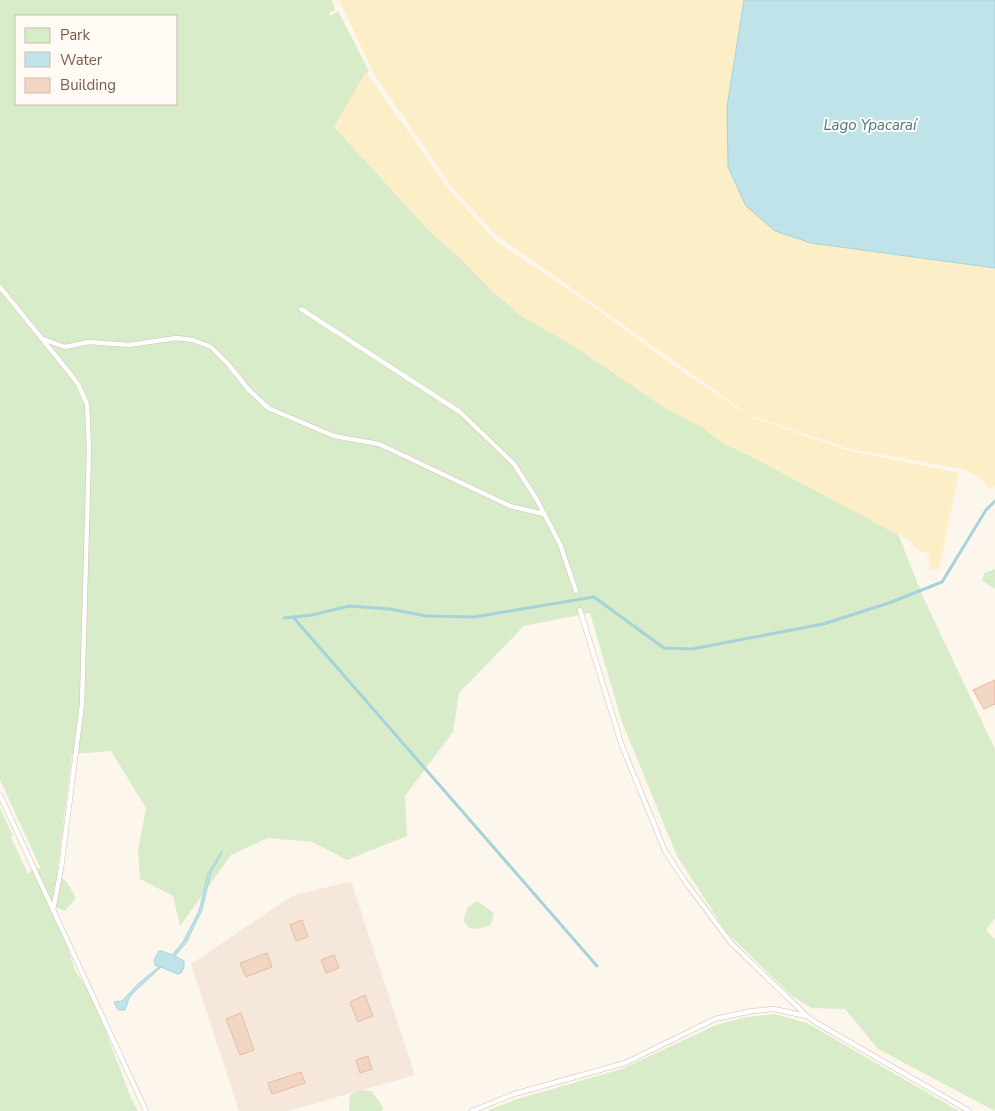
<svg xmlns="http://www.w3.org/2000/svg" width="995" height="1111" viewBox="0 0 995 1111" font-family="'Nunito Sans',sans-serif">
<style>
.residential{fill:#f5e8da}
.green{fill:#d8ecc9;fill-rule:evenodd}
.sand{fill:#fcefc7}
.water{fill:#bfe3e8;stroke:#a5d3da}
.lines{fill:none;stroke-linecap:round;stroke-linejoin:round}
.stream{stroke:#a5d3da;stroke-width:3}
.building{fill:#f3d5c3;stroke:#e6bba3}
.service-casing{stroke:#d1beb0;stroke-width:5.5}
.service{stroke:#fff;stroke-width:4.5}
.labels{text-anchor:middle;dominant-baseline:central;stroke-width:4;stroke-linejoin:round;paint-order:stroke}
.water-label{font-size:15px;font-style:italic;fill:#437c86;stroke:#fffaf3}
</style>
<rect width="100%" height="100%" fill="#fdf6ec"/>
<path class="residential" d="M351 881 415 1075 288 1111H239L191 964 292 896Z"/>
<g class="green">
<path d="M0 0H332L335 10 329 13 330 16 338 11 369 71 364 79 411 207 897 531 923 597 995 749V918L986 930 995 940V1111L878 1049 845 1009 811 1008 792 996 727 933 677 856 622 722 590 613 524 626 459 693 453 732 405 796 407 836 347 860 312 842 268 838 231 855 180 926 173 896 140 879 138 850 146 808 111 751 72 754 57 875 67 882 76 898 65 911 50 905 59 919 75 970 94 1000 131 1098 138 1111H0V808L13 836 11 837 28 874 35 868 41 869 0 780ZM16 16H176V104H16Z"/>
<path d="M995 569V589L982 581 984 573Z"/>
<path d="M477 901 494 913 490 927V925L480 929 469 928 463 920 468 907Z"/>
<path d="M775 1014 807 1023 959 1111H487L514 1100 622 1069 716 1025 747 1017Z"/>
<path d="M360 1090 371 1091 379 1101 383 1109 381 1111H349L350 1095Z"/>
</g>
<g class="sand">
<path d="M339 0H744L727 107 728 167 811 243 995 268V486L989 489 979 477 966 470 847 448 751 416 494 233 454 190 374 74Z"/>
<path d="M366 72 450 191 497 242 584 300 684 373 751 417 846 450 959 473 939 569 929 570 930 564 928 554 916 549 910 541 748 455 724 444 703 428 665 408 569 343 524 318 494 293 461 259 432 234 334 127Z"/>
</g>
<g class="water">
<path d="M744 0H995V268L811 243 775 231 746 206 728 167 727 107Z"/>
<path d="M222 851V853L211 872 202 910 186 943 175 956 184 961V967L181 973 177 974 161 967 133 993 129 998 125 1010H118L114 1002 122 1001 140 982 159 967 155 965 154 960 159 951H162L172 955 183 942 199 911 208 873Z"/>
</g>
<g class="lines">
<g class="stream">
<path d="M293 617 597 966"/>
<path d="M284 618 312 615 349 606 390 609 426 616 474 617 594 597 664 648 692 649 823 624 889 603 942 582 986 510 995 501"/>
</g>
</g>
<g class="building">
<path d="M995 680V704L984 709 973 690Z"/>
<path d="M302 920 308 937 296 941 290 925Z"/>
<path d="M267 953 272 967 246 977 240 963Z"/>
<path d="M334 955 339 968 326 973 321 960Z"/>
<path d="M365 995 373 1016 358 1022 350 1002Z"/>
<path d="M241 1013 254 1050 240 1055 226 1019Z"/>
<path d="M368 1056 372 1069 360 1073 356 1060Z"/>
<path d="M301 1072 305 1083 272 1094 268 1083Z"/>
</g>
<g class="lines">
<g class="service-casing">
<g id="service">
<path d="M0 287 72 376 79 386 87 404 89 449 82 704 61 869 53 910"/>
<path d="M301 309 460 412 514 464 537 500 560 544 576 591"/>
<path d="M43 339 65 347 89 342 129 345 176 338 193 340 211 347 228 364 248 389 268 408 334 436 379 444 510 506 544 514"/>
<path d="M580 610 622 746 665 851 684 880 731 943 807 1016 815 1022 969 1111"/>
<path d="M0 795 146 1111"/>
<path d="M472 1111 514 1094 625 1063 715 1019 752 1011 774 1009 806 1016"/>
</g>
</g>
<use href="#service" class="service"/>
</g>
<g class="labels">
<g class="water-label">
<text x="870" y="125">Lago Ypacaraí</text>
</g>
</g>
<rect x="15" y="15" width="162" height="90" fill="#fffaf3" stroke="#cabbb1"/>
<rect x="25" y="28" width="25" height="15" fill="#d8ecc9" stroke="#cabbb1"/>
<text x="60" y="40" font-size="15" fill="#7a5c4d">Park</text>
<rect x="25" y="52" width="25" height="15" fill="#bfe3e8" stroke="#cabbb1"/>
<text x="60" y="65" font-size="15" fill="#7a5c4d">Water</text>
<rect x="25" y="78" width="25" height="15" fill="#f3d5c3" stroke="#cabbb1"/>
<text x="60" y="90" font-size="15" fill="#7a5c4d">Building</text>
</svg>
